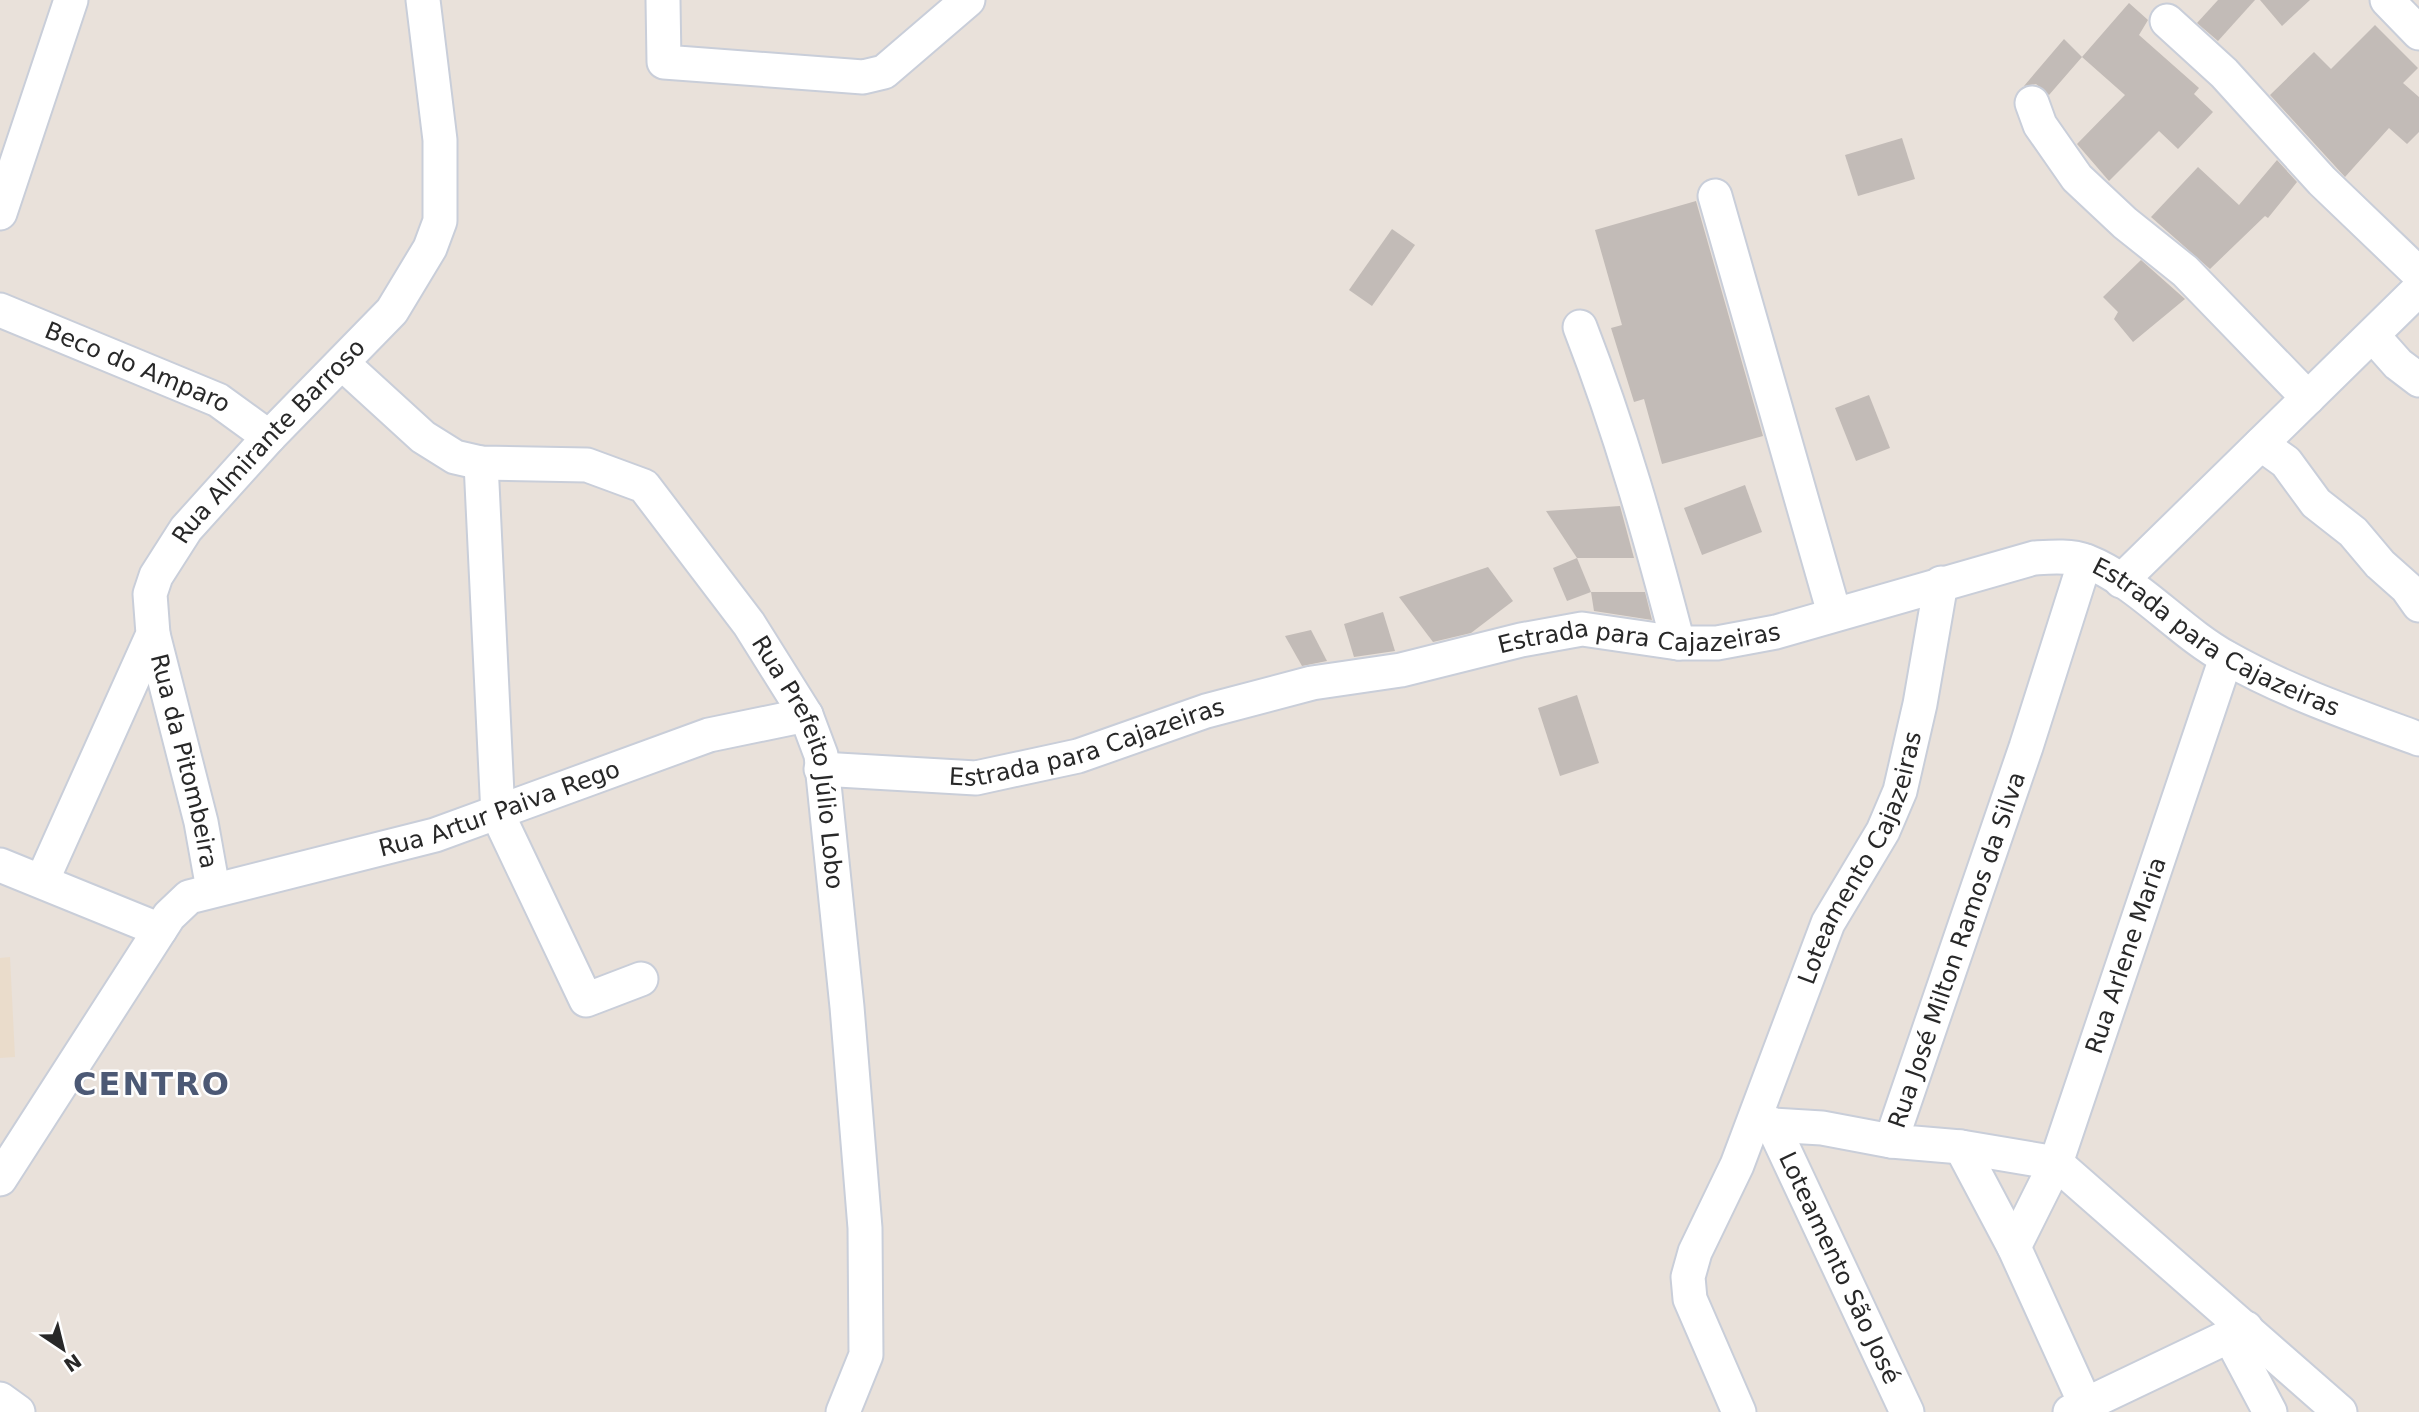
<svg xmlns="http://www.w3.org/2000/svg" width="2419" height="1412" viewBox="0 0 2419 1412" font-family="'DejaVu Sans',sans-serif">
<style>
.education{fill:#eadccb}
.building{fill:#c2bbb7}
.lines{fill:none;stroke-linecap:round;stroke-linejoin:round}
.minor-casing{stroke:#c9ced9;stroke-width:37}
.minor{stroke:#fff;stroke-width:33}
.labels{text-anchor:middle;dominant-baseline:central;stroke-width:5;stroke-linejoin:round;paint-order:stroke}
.street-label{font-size:24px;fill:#282828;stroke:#fff}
.district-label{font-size:32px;font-weight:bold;letter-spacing:2px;fill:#4c5975;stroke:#fff}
</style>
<rect width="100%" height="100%" fill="#e9e1da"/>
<path class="education" d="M10 957 15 1057 0 1058V958Z"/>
<g class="building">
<path d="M2218 0H2255L2218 41 2197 23Z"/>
<path d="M2260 0H2310L2282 26Z"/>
<path d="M2129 3 2148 20 2139 35 2199 88 2194 94 2213 112 2178 149 2159 131 2109 181 2077 144 2125 95 2082 57Z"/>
<path d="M2375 25 2418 68 2403 83 2419 97V132L2407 144 2389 128 2345 177 2270 95 2314 52 2331 69Z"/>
<path d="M2064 39 2082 57 2049 95 2036 84 2024 86Z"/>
<path d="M1902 138 1915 179 1858 196 1845 155Z"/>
<path d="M2277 160 2297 182 2268 218 2265 216 2210 269 2151 217 2198 167 2239 205Z"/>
<path d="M1696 201 1763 436 1662 464 1644 399 1634 402 1611 328 1622 325 1595 230Z"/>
<path d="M1392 229 1415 245 1372 306 1349 290Z"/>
<path d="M2141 260 2185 299 2133 342 2114 319 2118 312 2103 297Z"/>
<path d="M1869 395 1890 448 1856 461 1835 408Z"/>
<path d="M1745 485 1762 532 1702 555 1684 508Z"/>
<path d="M1620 506 1634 558H1577L1546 511Z"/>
<path d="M1577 558 1591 592 1567 601 1553 568Z"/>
<path d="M1488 567 1513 601 1471 633 1433 642 1399 597Z"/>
<path d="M1591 592H1645L1652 620 1594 611Z"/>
<path d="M1383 612 1395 651 1354 657 1344 624Z"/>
<path d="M1311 630 1327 661 1302 666 1285 636Z"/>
<path d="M1577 695 1599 763 1560 776 1538 708Z"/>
</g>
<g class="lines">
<g class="minor-casing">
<g id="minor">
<path d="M663 0 664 62 863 77 884 72 968 0"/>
<path d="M2387 0 2419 33"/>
<path d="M2167 21 2224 73 2322 181 2419 274"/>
<path d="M2032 103 2040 125 2077 178 2125 223 2185 271 2308 398"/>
<path d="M1715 196 1834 613"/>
<path d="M0 213 71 0"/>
<path id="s1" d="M0 310 218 400 269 437"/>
<path d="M1580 327C1620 430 1650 535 1678 643"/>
<path d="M2374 337 2398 364 2419 380"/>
<path id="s2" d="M342 363 423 437 455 457 481 463 587 465 644 486 749 624 806 715 821 755 847 1007 865 1228 866 1355 843 1412"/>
<path d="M2261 444 2286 462 2316 503 2353 532 2380 564 2407 588 2419 605"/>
<path d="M481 463 498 815 586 1000 641 979"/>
<path d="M2085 561 2026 747 1891 1141 1961 1147 2056 1163 2340 1412"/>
<path d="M2121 581 2419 289"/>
<path id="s3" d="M153 634 201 822 213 889"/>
<path id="s4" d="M821 769 976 778 1078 756 1206 711 1312 683 1401 670 1521 640 1582 629 1678 643H1717L1776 632 2034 558C2050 557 2071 555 2086 561 2139 582 2178 631 2227 658 2287 692 2354 715 2419 739"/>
<path d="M0 865 160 930"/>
<path id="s5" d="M42 881 153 634 150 594 156 576 186 529 269 437 392 311 430 248 440 221V140L423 0"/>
<path d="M1755 1124 1822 1128 1891 1141"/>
<path id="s6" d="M1772 1124 1907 1412"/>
<path d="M1961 1147 2014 1247 2089 1412"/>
<path id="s7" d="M0 1179 169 916 189 897 435 835 709 735 806 715"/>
<path id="s8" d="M2014 1247 2056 1163 2226 658"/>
<path d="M2229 1335 2270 1412"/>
<path d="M0 1399 18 1412"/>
<path id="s9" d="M1739 1412 1690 1299 1688 1277 1695 1252 1737 1165 1828 923 1883 831 1900 791 1920 704 1941 583"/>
<path d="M2070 1412 2246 1328"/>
</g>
</g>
<use href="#minor" class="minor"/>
</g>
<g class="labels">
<g class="street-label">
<text stroke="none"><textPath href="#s1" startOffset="149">Beco do Amparo</textPath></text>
<text stroke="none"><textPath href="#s5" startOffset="506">Rua Almirante Barroso</textPath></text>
<text stroke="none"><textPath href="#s4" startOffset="1449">Estrada para Cajazeiras</textPath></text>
<text stroke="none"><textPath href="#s4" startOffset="838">Estrada para Cajazeiras</textPath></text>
<text stroke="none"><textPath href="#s4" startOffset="271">Estrada para Cajazeiras</textPath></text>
<text stroke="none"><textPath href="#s3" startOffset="131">Rua da Pitombeira</textPath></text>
<text stroke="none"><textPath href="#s2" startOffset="665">Rua Prefeito Júlio Lobo</textPath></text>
<text stroke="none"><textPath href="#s7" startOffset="663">Rua Artur Paiva Rego</textPath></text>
<text stroke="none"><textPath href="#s9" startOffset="600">Loteamento Cajazeiras</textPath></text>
<text transform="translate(1957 950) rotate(-71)">Rua José Milton Ramos da Silva</text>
<text stroke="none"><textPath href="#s8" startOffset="313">Rua Arlene Maria</textPath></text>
<text stroke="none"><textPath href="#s6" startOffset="159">Loteamento São José</textPath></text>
</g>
<g class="district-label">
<text x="152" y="1084">CENTRO</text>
</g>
</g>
<g transform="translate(63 1349) rotate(145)" stroke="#ffffff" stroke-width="5" paint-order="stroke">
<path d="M0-5L12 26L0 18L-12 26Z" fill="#282828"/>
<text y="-10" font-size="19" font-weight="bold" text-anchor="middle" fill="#282828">N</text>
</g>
</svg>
